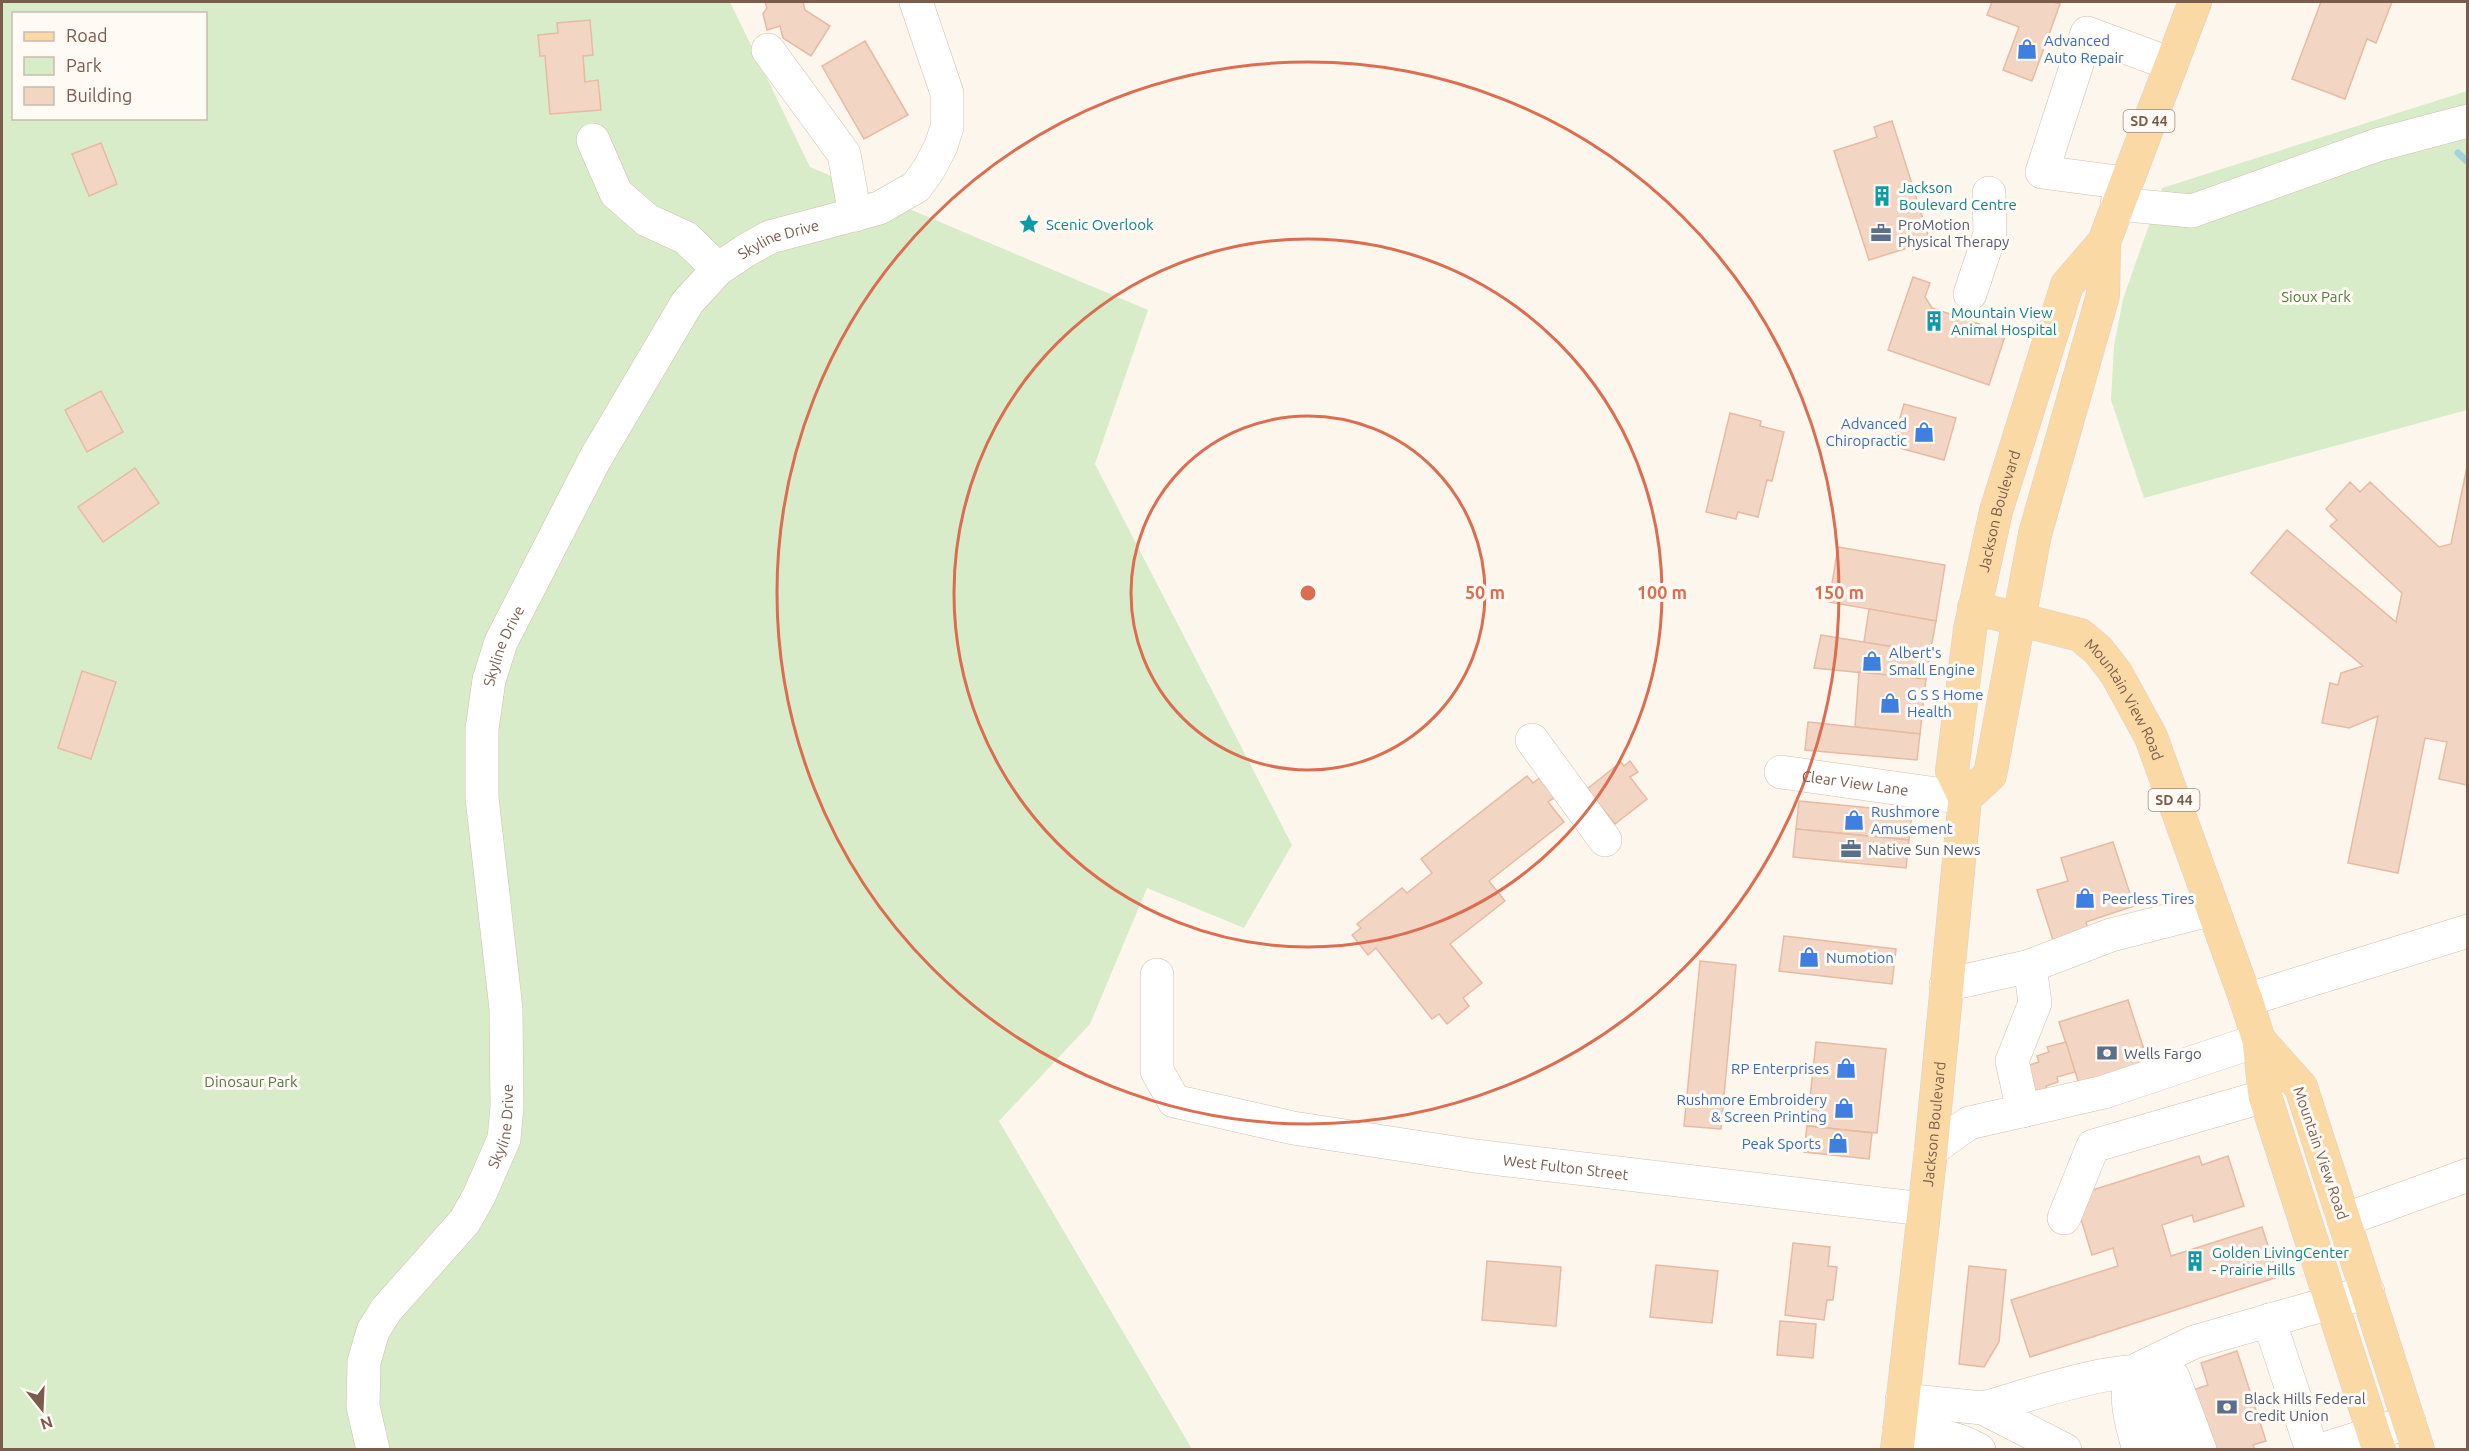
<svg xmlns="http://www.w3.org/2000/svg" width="2469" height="1451" viewBox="0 0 2469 1451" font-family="Ubuntu,sans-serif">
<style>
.green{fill:#d8ecc9;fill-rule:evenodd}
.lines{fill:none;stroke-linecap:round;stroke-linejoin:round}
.stream{stroke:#a5d3da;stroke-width:7}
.building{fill:#f3d5c3;stroke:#e6bba3;stroke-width:1.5}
.minor-casing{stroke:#d1beb0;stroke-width:34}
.major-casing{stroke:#dad1cd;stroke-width:34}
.minor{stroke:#fff;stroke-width:33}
.major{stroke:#fbd9a5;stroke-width:33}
.ring{fill:none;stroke:#dc6d51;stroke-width:3}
.labels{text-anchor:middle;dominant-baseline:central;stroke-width:6;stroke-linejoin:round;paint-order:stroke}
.shield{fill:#fffaf3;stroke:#a28b7f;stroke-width:1.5}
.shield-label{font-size:14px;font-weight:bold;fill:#7a5c4d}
.shop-label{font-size:15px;fill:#366cbe;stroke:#fffaf3;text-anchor:start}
.culture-label{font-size:15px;fill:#0d838f;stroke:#fffaf3;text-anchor:start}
.service-label{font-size:15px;fill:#4e5e75;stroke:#fffaf3;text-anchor:start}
.street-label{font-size:15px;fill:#7a5c4d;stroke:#fffaf3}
.park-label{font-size:15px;fill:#537a41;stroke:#fffaf3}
.centre{fill:#dc6d51;stroke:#fffaf3;stroke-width:3}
.ring-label{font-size:18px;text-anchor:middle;font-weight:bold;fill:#dc6d51;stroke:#fffaf3;stroke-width:6;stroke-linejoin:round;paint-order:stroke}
</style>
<rect width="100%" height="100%" fill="#fdf6ec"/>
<g class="green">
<path d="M2 2H730L810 167 1148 310 1095 464 1292 845 1244 928 1147 888 1090 1024 999 1121 1192 1449 2 1450ZM14 14H206V118H14Z"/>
<path d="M2467 91V410L2144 498 2111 400 2114 346 2123 299 2162 188Z"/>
</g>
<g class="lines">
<path class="stream" d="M2458 153 2468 162"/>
</g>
<g class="building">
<path d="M765 2H803L805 10 830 26 811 56 783 38 780 26 767 30 763 14 767 8Z"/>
<path d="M1992 2H2053L2060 4 2032 81 2003 70 2019 27 1987 15Z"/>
<path d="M2321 2H2392L2376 43 2367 39 2345 99 2292 79Z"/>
<path d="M590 20 593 55 583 56 585 82 598 80 601 110 550 114 545 56H540L538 35 558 33 557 23Z"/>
<path d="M865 41 908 115 864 139 822 66Z"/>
<path d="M1892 121 1930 241 1869 260 1834 151 1877 137 1874 127Z"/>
<path d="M101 143 117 184 89 196 72 154Z"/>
<path d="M1913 277 1930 283 1925 297 1932 308 2006 333 1989 385 1888 350Z"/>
<path d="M101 391 123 432 87 452 65 410Z"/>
<path d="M1904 404 1956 418 1944 460 1892 446Z"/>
<path d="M1730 413 1761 421 1760 426 1784 432 1772 481 1767 480 1758 517 1738 512 1736 519 1706 512Z"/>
<path d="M2468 462 2467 785 2439 779 2447 742 2425 738 2398 873 2348 863 2378 716 2349 728 2322 723 2330 683 2338 685 2341 673 2363 666 2251 573 2287 530 2396 622 2402 593 2330 526 2337 520 2326 509 2350 482 2360 492 2370 482 2439 547 2451 544Z"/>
<path d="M135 468 159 503 103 542 78 507Z"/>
<path d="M1838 547 1945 565 1936 621 1829 602Z"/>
<path d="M1869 609 1936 621 1930 653 1864 642Z"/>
<path d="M1821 635 1930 653 1926 679 1814 668Z"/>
<path d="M82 671 116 682 91 759 58 748Z"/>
<path d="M1859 672 1926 679 1920 734 1855 727Z"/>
<path d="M1808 722 1920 734 1917 760 1805 750Z"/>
<path d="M1630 761 1638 772 1630 777 1647 799 1615 824 1587 789 1621 762 1624 766Z"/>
<path d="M1527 776 1533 783 1542 776 1557 796 1548 802 1564 822 1489 881 1505 901 1450 944 1482 983 1463 998 1469 1006 1447 1024 1439 1014 1432 1019 1376 948 1368 955 1352 935 1361 928 1357 924 1402 888 1407 893 1432 873 1421 859Z"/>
<path d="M1799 801 1912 812 1909 840 1796 829Z"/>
<path d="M1796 829 1909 840 1906 868 1793 857Z"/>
<path d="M2113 842 2134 906 2086 922 2088 929 2053 940 2037 890 2068 881 2061 858Z"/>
<path d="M1784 936 1896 949 1892 984 1779 971Z"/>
<path d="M1700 961 1736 965 1721 1129 1684 1126Z"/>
<path d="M2128 1000 2149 1065 2080 1087 2059 1022Z"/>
<path d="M1816 1042 1886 1049 1877 1133 1807 1126Z"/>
<path d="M2066 1042 2075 1072 2057 1077 2058 1082 2046 1086 2047 1090 2035 1094 2026 1066 2039 1062 2037 1056 2049 1052 2047 1047Z"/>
<path d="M1807 1126 1872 1133 1869 1159 1804 1152Z"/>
<path d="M2199 1156 2202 1165 2228 1156 2244 1206 2194 1222 2192 1215 2162 1225 2171 1256 2262 1227 2278 1277 2030 1357 2011 1300 2118 1266 2113 1248 2092 1255 2074 1196Z"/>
<path d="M1793 1243 1830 1247 1828 1266 1837 1267 1833 1300H1827L1824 1320 1785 1315Z"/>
<path d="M1487 1261 1561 1267 1556 1326 1482 1320Z"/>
<path d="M1656 1265 1718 1271 1712 1323 1650 1317Z"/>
<path d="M1969 1266 2006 1270 1999 1342 1984 1367 1959 1364Z"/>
<path d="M1780 1321 1816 1324 1813 1358 1777 1355Z"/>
<path d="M2237 1351 2266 1441 2253 1445 2255 1450H2213L2193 1390 2208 1385 2201 1363Z"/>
</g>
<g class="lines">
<g class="minor-casing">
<g id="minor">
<path d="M768 50 844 154 855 215"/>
<path d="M593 140 616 193 647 220 686 238 718 269"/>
<path d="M2125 183 2042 172 2087 33 2171 64"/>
<path d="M2117 204 2192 211 2377 145 2468 121"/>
<path d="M1970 294 1990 234 1989 193"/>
<path d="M1532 740 1605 840"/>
<path id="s1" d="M1781 772 1965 798"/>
<path id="s2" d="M1157 975V1071L1174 1101 1293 1128 1475 1156 1923 1209"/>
<path d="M1946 985 2030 966 2111 935 2213 909"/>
<path d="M2246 1000 2468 931"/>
<path d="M2023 1111 2012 1061 2035 1003 2030 966"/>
<path d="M1931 1150 1969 1123 2104 1092 2259 1040"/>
<path d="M2064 1218 2093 1146 2265 1096"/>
<path d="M2344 1220 2468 1175"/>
<path d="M2269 1320 2312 1450"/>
<path d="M2132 1372 2151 1401 2168 1450"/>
<path d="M1902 1400 1983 1408 2065 1450"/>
<path d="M1983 1408C2026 1397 2134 1356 2173 1377L2200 1450"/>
<path d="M1899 1431C1928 1433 1953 1435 1979 1450"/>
<path id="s3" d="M373 1450 363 1406 364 1362 373 1331 386 1310 465 1221 479 1196 504 1139 507 1107 506 1009 482 798V729L489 680 501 642 595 459 687 303 718 269 745 251 770 237 879 208 916 187 929 169 941 146 947 127V93L916 2"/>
<path d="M2139 1450C2132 1426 2123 1396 2132 1372L2194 1342 2368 1292"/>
<path d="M2321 1450 2409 1422"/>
</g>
</g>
<g class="major-casing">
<g id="major">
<path id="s4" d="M1974 608 2080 635 2098 650 2116 673 2151 737 2246 1000 2259 1040 2265 1096 2379 1450"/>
<path d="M1965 798 1990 775 2035 534 2103 295 2104 242 2195 2"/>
<path d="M2259 1040 2301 1087 2418 1450"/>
<path id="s5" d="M1897 1450 1931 1150 1965 798 1952 771 1970 630 1996 511 2067 285 2104 242"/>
</g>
</g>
<use href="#minor" class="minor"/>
<use href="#major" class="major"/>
</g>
<g class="ring">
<circle cx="1308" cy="593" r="177"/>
<circle cx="1308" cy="593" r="354"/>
<circle cx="1308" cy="593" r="531"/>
</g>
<defs>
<g id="shop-bare" transform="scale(1.62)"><path d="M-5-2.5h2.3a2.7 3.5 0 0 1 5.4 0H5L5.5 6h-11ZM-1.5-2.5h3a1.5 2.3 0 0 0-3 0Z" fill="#3f7fe0" stroke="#fffaf3" stroke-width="2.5" paint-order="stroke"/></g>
<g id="building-bare" transform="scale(1.62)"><path d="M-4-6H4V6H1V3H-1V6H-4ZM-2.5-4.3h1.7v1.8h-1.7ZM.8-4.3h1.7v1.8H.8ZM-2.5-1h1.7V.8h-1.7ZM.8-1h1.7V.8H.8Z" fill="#0f9aa8" stroke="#fffaf3" stroke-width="2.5" paint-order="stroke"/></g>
<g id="sight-bare" transform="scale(1.62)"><path d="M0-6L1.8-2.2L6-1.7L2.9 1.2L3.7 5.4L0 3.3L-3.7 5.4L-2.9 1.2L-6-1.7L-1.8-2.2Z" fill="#0f9aa8" stroke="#fffaf3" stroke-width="2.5" paint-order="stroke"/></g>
<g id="office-bare" transform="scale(1.62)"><path d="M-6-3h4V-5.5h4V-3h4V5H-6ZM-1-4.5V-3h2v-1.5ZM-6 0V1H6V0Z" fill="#5c6f8a" stroke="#fffaf3" stroke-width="2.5" paint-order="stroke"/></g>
<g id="bank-bare" transform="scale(1.62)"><path d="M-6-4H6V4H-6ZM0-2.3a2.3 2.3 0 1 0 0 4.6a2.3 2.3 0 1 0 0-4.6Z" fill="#5c6f8a" stroke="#fffaf3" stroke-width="2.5" paint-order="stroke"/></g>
</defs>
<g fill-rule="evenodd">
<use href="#shop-bare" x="2027" y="49"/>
<use href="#building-bare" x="1882" y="196"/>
<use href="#sight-bare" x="1029" y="224"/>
<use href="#office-bare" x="1881" y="233"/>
<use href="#building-bare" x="1934" y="321"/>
<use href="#shop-bare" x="1924" y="432"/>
<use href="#shop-bare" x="1872" y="661"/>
<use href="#shop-bare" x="1890" y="703"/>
<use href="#shop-bare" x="1854" y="820"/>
<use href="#office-bare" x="1851" y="849"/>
<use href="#shop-bare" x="2085" y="898"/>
<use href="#shop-bare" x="1809" y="957"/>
<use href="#bank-bare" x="2107" y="1053"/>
<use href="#shop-bare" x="1846" y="1068"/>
<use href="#shop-bare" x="1844" y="1108"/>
<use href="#shop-bare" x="1838" y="1143"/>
<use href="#building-bare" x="2195" y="1261"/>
<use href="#bank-bare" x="2227" y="1407"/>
</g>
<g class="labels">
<g class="shield">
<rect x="2123.5" y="110" width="51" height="22" rx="4.5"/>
<rect x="2148.5" y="789" width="51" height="22" rx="4.5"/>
</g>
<g class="shield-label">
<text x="2149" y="121">SD 44</text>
<text x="2174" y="800">SD 44</text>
</g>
<g class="shop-label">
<text x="2044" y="40">Advanced<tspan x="2044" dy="17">Auto Repair</tspan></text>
<text x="1907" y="423" text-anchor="end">Advanced<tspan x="1907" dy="17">Chiropractic</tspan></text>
<text x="1889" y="652">Albert's<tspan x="1889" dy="17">Small Engine</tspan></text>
<text x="1907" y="694">G S S Home<tspan x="1907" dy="17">Health</tspan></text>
<text x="1871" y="811">Rushmore<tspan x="1871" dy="17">Amusement</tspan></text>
<text x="2102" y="898">Peerless Tires</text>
<text x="1826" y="957">Numotion</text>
<text x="1829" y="1068" text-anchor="end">RP Enterprises</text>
<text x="1827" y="1099" text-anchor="end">Rushmore Embroidery<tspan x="1827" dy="17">&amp; Screen Printing</tspan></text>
<text x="1821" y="1143" text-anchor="end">Peak Sports</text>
</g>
<g class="culture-label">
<text x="1899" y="187">Jackson<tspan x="1899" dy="17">Boulevard Centre</tspan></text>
<text x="1046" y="224">Scenic Overlook</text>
<text x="1951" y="312">Mountain View<tspan x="1951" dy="17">Animal Hospital</tspan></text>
<text x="2212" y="1252">Golden LivingCenter<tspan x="2212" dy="17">- Prairie Hills</tspan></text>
</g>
<g class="service-label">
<text x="1898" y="224">ProMotion<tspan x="1898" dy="17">Physical Therapy</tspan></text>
<text x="1868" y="849">Native Sun News</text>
<text x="2124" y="1053">Wells Fargo</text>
<text x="2244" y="1398">Black Hills Federal<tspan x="2244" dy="17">Credit Union</tspan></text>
</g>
<g class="street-label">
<text stroke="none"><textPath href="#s3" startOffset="1358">Skyline Drive</textPath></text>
<text stroke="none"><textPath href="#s5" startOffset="950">Jackson Boulevard</textPath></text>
<text stroke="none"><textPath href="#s3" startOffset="854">Skyline Drive</textPath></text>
<text stroke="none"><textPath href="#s4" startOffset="189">Mountain View Road</textPath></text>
<text stroke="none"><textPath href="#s1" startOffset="75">Clear View Lane</textPath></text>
<text stroke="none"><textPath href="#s5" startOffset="328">Jackson Boulevard</textPath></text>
<text stroke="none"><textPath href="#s3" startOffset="368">Skyline Drive</textPath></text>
<text transform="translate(2321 1153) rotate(71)">Mountain View Road</text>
<text stroke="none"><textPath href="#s2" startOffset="528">West Fulton Street</textPath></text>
</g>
<g class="park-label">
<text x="2316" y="296">Sioux Park</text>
<text x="251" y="1081">Dinosaur Park</text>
</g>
</g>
<circle cx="1308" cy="593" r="9" class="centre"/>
<g class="ring-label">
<text x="1485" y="599">50 m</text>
<text x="1662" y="599">100 m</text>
<text x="1839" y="599">150 m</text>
</g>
<rect width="2469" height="1451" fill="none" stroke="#7a5c4d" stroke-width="6"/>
<rect x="12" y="12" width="195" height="108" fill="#fffaf3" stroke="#cabbb1" stroke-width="1.5"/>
<rect x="24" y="32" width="30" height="9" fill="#fbd9a5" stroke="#cabbb1" stroke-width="1.5"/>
<text x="66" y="42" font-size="18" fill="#7a5c4d">Road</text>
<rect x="24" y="57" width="30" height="18" fill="#d8ecc9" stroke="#cabbb1" stroke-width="1.5"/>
<text x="66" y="72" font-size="18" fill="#7a5c4d">Park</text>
<rect x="24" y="87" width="30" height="18" fill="#f3d5c3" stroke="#cabbb1" stroke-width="1.5"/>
<text x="66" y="102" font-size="18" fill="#7a5c4d">Building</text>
<g transform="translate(42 1409) rotate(162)" stroke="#fffaf3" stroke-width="4.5" paint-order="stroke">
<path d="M0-4.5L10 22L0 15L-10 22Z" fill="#7a5c4d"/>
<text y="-9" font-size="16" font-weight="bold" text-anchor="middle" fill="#7a5c4d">N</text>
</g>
</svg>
